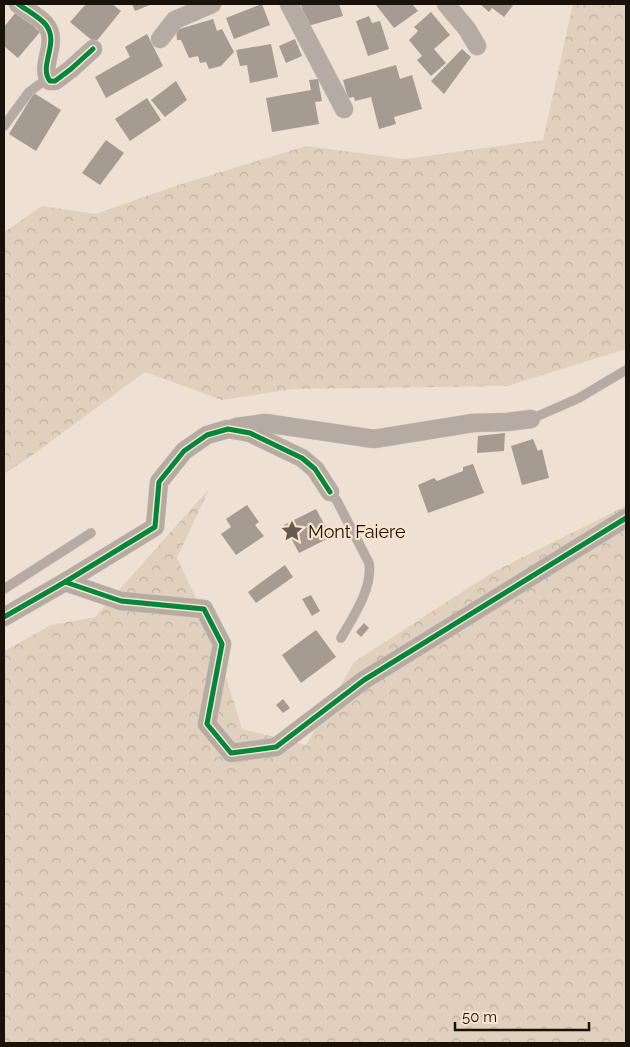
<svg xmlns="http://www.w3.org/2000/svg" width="630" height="1047" viewBox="0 0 630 1047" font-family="Raleway,sans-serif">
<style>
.forest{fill:url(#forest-crowns)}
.building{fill:#a59b90}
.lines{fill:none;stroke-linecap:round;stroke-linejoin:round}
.service-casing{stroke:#c9c0b6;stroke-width:10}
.minor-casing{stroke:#c9c0b6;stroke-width:19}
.service{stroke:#b5aba2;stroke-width:9}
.minor{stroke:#b5aba2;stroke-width:18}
.cycleway-casing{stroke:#f8e2ca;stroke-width:8}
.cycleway{stroke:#00873e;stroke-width:5}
.labels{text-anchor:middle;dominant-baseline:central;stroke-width:4.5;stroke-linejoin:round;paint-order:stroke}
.poi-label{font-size:18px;fill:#191209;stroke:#f8e2ca;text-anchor:start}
</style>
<defs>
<pattern id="forest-crowns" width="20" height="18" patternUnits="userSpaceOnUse" patternTransform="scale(1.25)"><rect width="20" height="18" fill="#e1d0be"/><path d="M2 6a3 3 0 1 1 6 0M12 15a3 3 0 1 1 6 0" fill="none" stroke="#c0b2a2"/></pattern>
</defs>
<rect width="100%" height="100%" fill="#eee1d4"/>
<g class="forest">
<path d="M573 4H626V349L507 386 293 389 222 400 145 372 31 456 4 474V232L42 206 96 214 172 187 306 146 405 159 543 140Z"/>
<path d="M209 489 177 558 212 632 242 729 306 745 354 662 493 572 626 506V1043H4V651L51 625 95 617Z"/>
</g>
<g class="building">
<path d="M86 4H112L121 11 95 43 70 22Z"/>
<path d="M132 4H152L135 11Z"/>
<path d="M262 4 270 25 234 39 226 18Z"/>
<path d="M302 4H339L343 16 308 26 301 5Z"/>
<path d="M377 4H412L418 11 394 28 376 5Z"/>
<path d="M480 4H514L504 17 492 8 489 12Z"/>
<path d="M16 12 26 20 31 16 39 23 35 28 40 32 18 58 4 46V27Z"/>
<path d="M431 12 450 35 434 49 446 63 431 76 417 60 422 56 409 40 418 31 414 27Z"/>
<path d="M369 16 372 23 380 21 389 49 368 56 356 21Z"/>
<path d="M213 19 217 31 222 29 234 52 221 66 209 69 206 62 200 63 198 56 189 58 181 40H177L176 30Z"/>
<path d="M147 34 163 66 106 98 95 77 130 57 125 47Z"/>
<path d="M295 39 302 56 286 63 279 46Z"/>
<path d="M271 44 278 77 250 83 247 65 240 66 236 50Z"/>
<path d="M462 49 471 57 444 94 431 81Z"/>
<path d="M396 65 400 79 412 75 422 109 394 117 396 124 379 129 371 97 355 101 354 97 348 98 343 80Z"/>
<path d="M318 79 322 101 315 102 319 124 272 132 266 98 311 90 309 80Z"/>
<path d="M176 81 187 100 165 117 151 100Z"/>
<path d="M34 93 61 110 36 151 9 134Z"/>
<path d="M147 98 161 120 130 141 115 119Z"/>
<path d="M106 140 124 153 100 185 82 173Z"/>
<path d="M505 433 504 451 477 453 478 436Z"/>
<path d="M533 439 538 451 542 449 549 478 522 485 511 446Z"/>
<path d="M473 464 484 493 428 513 418 485 434 478 437 481 463 471V467Z"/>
<path d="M247 505 259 522 255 525 264 536 236 555 221 534 231 527 226 519Z"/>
<path d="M316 509 331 537 299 553 284 525Z"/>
<path d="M285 565 293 577 256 603 248 592Z"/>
<path d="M311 595 320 611 312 616 302 599Z"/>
<path d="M364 623 369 628 361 637 356 632Z"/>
<path d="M316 630 336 657 301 683 282 655Z"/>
<path d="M283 699 290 708 283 713 276 705Z"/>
</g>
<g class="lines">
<g class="service-casing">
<g id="service">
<path d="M4 126 29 92 48 78"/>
<path d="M531 419 579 398 626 370"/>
<path d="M330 492 337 501 369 563C373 588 353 617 341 638"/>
<path d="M4 589 91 533"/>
</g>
</g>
<g class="minor-casing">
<g id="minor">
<path d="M18 4C25 9 41 18 46 25 60 43 38 66 50 81H55L71 69 93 49"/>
<path d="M289 4 344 109"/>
<path d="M446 4 467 29 477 46"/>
<path d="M160 39 175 20 212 4"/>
<path d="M236 427 265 423 374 439 473 423 507 422 531 419"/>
<path d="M65 582 121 601 204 609 222 644 207 724 231 753 276 747 364 680 626 518"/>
<path d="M4 617 65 582 155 527 159 482 184 451 207 435 228 429 250 433 302 458 315 469 330 492"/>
</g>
</g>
<use href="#service" class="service"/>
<use href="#minor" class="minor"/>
<g class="cycleway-casing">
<g id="cycleway">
<path d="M18 4C25 9 41 18 46 25 60 43 38 66 50 81H55L71 69 93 49"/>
<path d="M65 582 121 601 204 609 222 644 207 724 231 753 276 747 364 680 626 518"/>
<path d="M4 617 65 582 155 527 159 482 184 451 207 435 228 429 250 433 302 458 315 469 330 492"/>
</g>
</g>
<use href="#cycleway" class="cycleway"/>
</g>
<defs>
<g id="sight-bare" transform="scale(1.725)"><path d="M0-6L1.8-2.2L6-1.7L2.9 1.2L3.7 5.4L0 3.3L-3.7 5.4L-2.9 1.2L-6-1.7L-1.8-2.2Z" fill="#645a50" stroke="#f8e2ca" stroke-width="2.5" paint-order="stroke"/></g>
</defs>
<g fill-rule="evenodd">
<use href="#sight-bare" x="292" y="531"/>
</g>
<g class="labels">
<g class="poi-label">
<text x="308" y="531">Mont Faiere</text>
</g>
</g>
<rect width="630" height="1047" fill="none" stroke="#191209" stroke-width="10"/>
<path d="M455 1022v8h134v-8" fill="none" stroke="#191209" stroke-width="2.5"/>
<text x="462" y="1022" font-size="15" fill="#191209" stroke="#f8e2ca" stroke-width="4" paint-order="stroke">50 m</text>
</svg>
